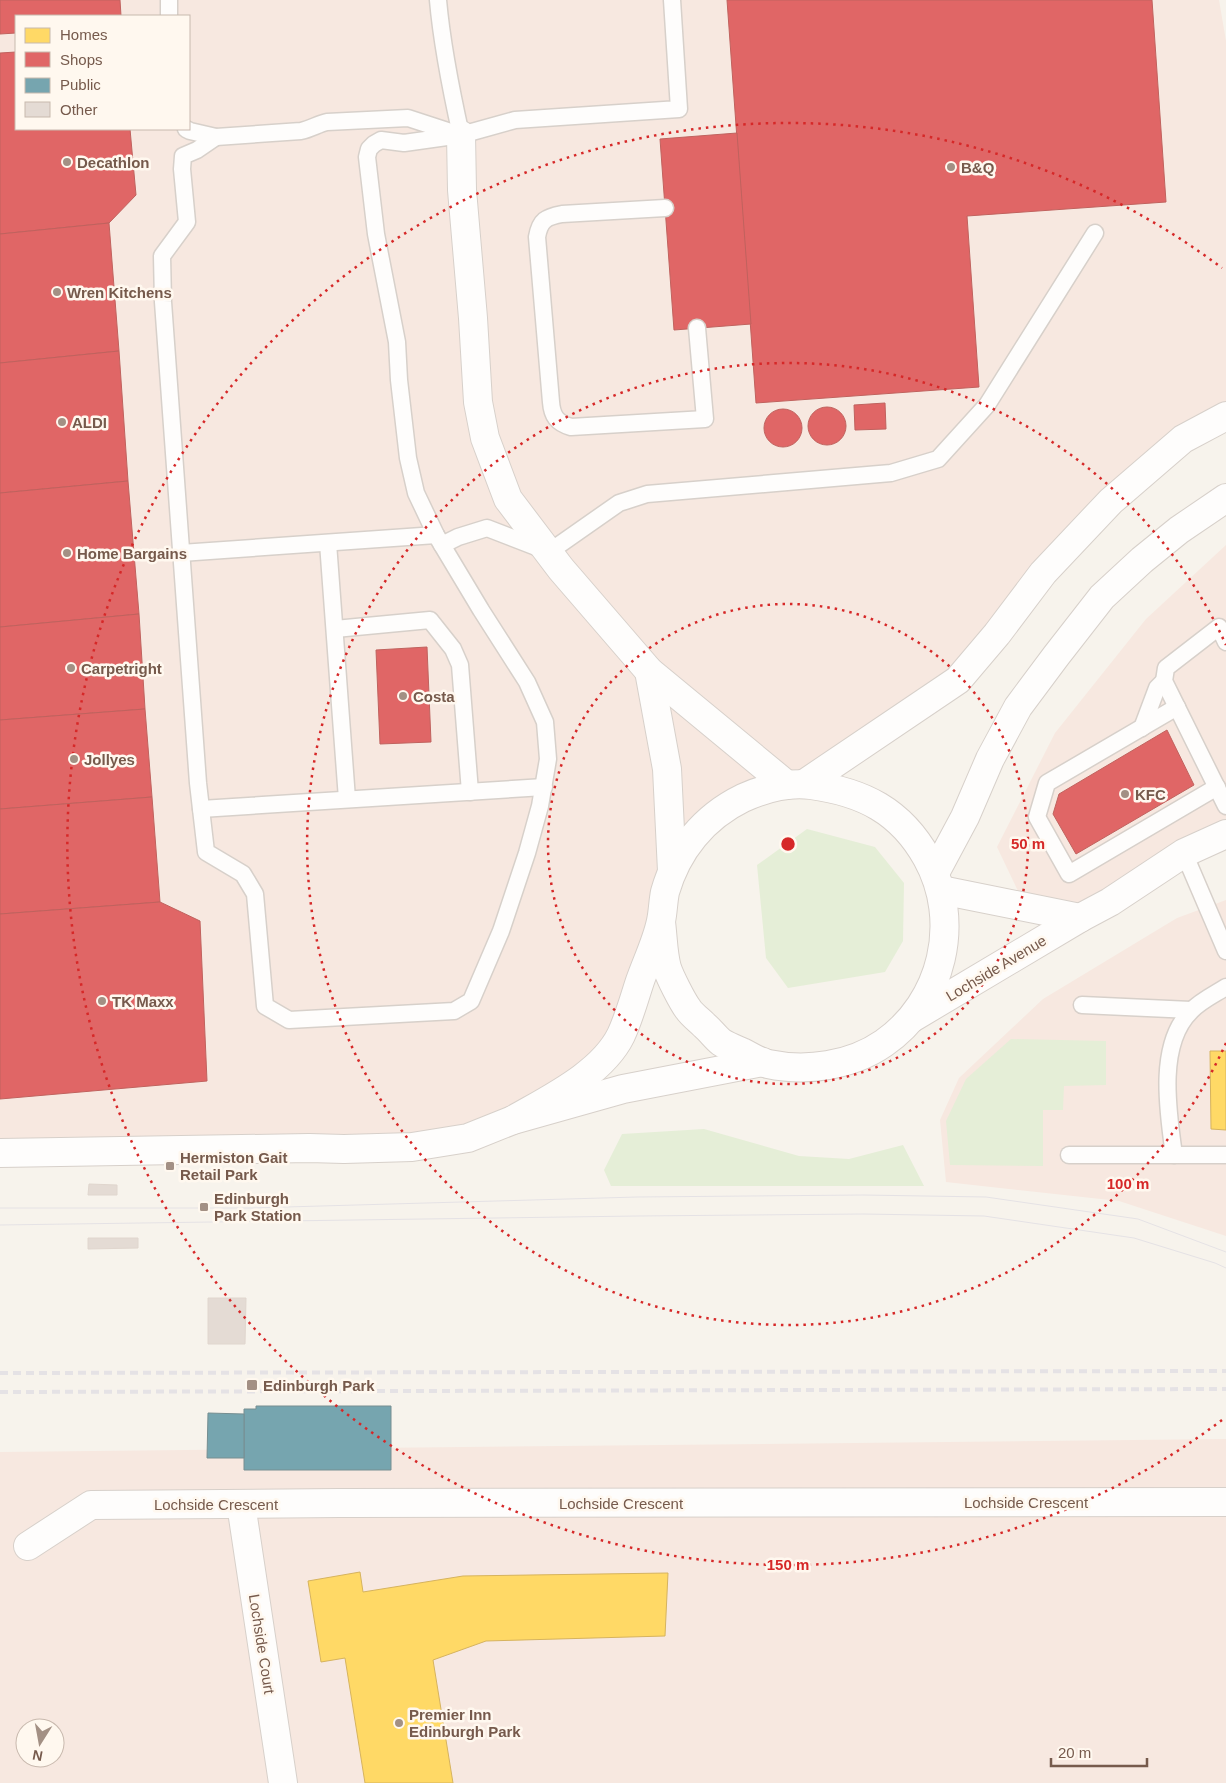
<svg xmlns="http://www.w3.org/2000/svg" width="1226" height="1783" viewBox="0 0 1226 1783" font-family="Arial,sans-serif">
<style>
.commercial{fill:#f7e8e0;fill-rule:evenodd}
.green{fill:#e5eed7}
.homes{fill:#ffd966;stroke:#d6b35e}
.shops{fill:#e06666;stroke:#c0625e}
.public{fill:#76a5af;stroke:#768e91}
.building{fill:#e4dbd4;stroke:#e0d6ce}
.lines{fill:none;stroke-linecap:round;stroke-linejoin:round}
.service-casing{stroke:#d7d0ca;stroke-width:19}
.minor-casing{stroke:#d7d0ca;stroke-width:30}
.tertiary-casing{stroke:#d7d0ca;stroke-width:30}
.service{stroke:#fefdfc;stroke-width:16}
.minor{stroke:#fefdfc;stroke-width:28}
.tertiary{stroke:#fefdfc;stroke-width:28}
.tram{stroke:#e5e2e5;stroke-width:1}
.rail{stroke:#e5e2e5;stroke-width:4;stroke-dasharray:8 5;stroke-linecap:butt}
.ring{fill:none;stroke:#d62828;stroke-width:2.5;stroke-dasharray:2.5 5}
.poi-dot{fill:#a39084;stroke:#fff8ef;stroke-width:2}
.labels{text-anchor:middle;dominant-baseline:central;stroke-width:5;stroke-linejoin:round;paint-order:stroke}
.poi-label{font-size:15px;font-weight:bold;fill:#765a4c;stroke:#fff8ef;text-anchor:start}
.street-label{font-size:15px;fill:#765a4c;stroke:#fff8ef}
.centre{fill:#d62828;stroke:#fff8ef;stroke-width:2.5}
.ring-label{font-size:15px;text-anchor:middle;font-weight:bold;fill:#d62828;stroke:#fff8ef;stroke-width:5;stroke-linejoin:round;paint-order:stroke}
</style>
<rect width="100%" height="100%" fill="#f7f3ec"/>
<g class="commercial">
<path d="M0 0H1219L1226 41V405L997 634 804 784 708 820 609 1053 468 1138 0 1153ZM16 16H189V129H16Z"/>
<path d="M1226 545V821L1086 904 1018 891 997 847 1055 733 1146 619Z"/>
<path d="M1226 900V1236L1119 1201 946 1182 940 1120 959 1078 1043 999 1177 918Z"/>
<path d="M1226 1439V1783H0V1452ZM25 1728H55V1758H25Z"/>
</g>
<g class="green">
<path d="M807 829 875 847 904 883 903 941 885 972 788 988 766 958 757 865Z"/>
<path d="M1011 1039 1106 1041V1085L1064 1086 1063 1110H1043V1166L950 1165 946 1121 966 1079Z"/>
<path d="M704 1129 799 1156 849 1159 903 1145 924 1186H611L604 1170 622 1134Z"/>
</g>
<g class="homes">
<path d="M1210 1051H1226V1130L1211 1129Z"/>
<path d="M360 1572 363 1592 463 1576 668 1573 665 1636 486 1641 433 1660 453 1783H365L345 1658 321 1662 308 1581Z"/>
</g>
<g class="shops">
<path d="M0 0H120L121 16H16V33L0 34Z"/>
<path d="M727 0H1152L1166 202 967 216 979 387 756 403Z"/>
<path d="M16 52V129H130L136 195 109 223 0 234V53Z"/>
<path d="M737 133 751 324 674 330 660 139Z"/>
<path d="M109 223 119 351 0 363V234Z"/>
<path d="M119 351 128 481 0 493V363Z"/>
<path d="M885 403 886 429 855 430 854 405Z"/>
<circle cx="827" cy="426" r="19"/>
<circle cx="783" cy="428" r="19"/>
<path d="M128 481 139 614 0 627V493Z"/>
<path d="M139 614 145 709 0 720V627Z"/>
<path d="M427 647 431 742 380 744 376 650Z"/>
<path d="M145 709 152 797 0 809V720Z"/>
<path d="M1167 730 1194 785 1076 854 1053 814 1059 794Z"/>
<path d="M152 797 160 902 0 914V809Z"/>
<path d="M160 902 200 921 207 1081 0 1099V914Z"/>
</g>
<g class="public">
<path d="M256 1406H391V1470H244V1409H256Z"/>
<path d="M208 1413 244 1414V1458H207Z"/>
</g>
<g class="building">
<path d="M89 1184 117 1185V1195H88Z"/>
<path d="M88 1238H138V1248L88 1249Z"/>
<path d="M208 1298H246L245 1344H208Z"/>
</g>
<g class="lines">
<g class="service-casing">
<g id="service">
<path d="M169 0V16"/>
<path d="M438 0C442 46 451 90 461 135"/>
<path d="M186 129 190 131 216 137 301 131C311 129 318 124 327 122L408 118 457 134"/>
<path d="M216 137 197 150 183 156 182 169 187 222 162 256 163 302 198 783 206 852 243 874 255 894 265 1006 289 1020 454 1011 471 1001 501 931 527 853 540 806 548 759 545 722 527 682 481 610 436 535 416 493 408 458 399 380 397 342 376 234 367 157 369 149 374 144 381 140 404 143 461 135 515 120 679 109 672 0"/>
<path d="M665 208 562 214C546 217 540 220 537 237L551 402C552 416 557 423 571 427L705 419 697 328"/>
<path d="M328 543 347 799"/>
<path d="M442 545 458 537 487 528 549 552 619 503 647 494 891 473 938 459 987 405 1095 233"/>
<path d="M181 553 436 535"/>
<path d="M335 629 430 620 453 649 460 665 470 792"/>
<path d="M1226 642 1219 627 1166 668 1164 681 1226 806"/>
<path d="M1177 707 1047 783 1037 817 1069 874 1217 787"/>
<path d="M1142 728 1157 688 1164 681"/>
<path d="M201 809 544 787"/>
<path d="M1184 853 1226 951"/>
<path d="M1082 1005 1191 1010"/>
<path d="M1069 1155H1226"/>
<path d="M1174 1155C1168 1112 1157 1044 1191 1011 1200 1001 1215 994 1226 987"/>
</g>
</g>
<g class="minor-casing">
<g id="minor">
<path d="M461 135 462 190 473 318 478 402 485 438 508 499 561 569 649 671 787 785"/>
<path d="M649 671 667 769 672 871"/>
<path d="M941 890 1080 918"/>
<path d="M912 1018 1080 918 1110 902 1184 853 1226 834"/>
<path d="M241 1504 283 1783"/>
<path d="M28 1546 91 1505 340 1503 1226 1502"/>
</g>
</g>
<g class="tertiary-casing">
<g id="tertiary">
<path d="M804 784 958 680 997 634 1043 573 1111 501 1183 439 1226 416"/>
<path d="M935 873 965 817 990 759 1018 707 1056 656 1102 597 1142 560 1179 530 1226 498"/>
<path d="M513 1120C549 1099 602 1074 621 1035 629 1018 634 999 640 981 647 961 657 941 661 921 663 912 663 902 665 892 677 850 704 817 743 798 763 789 788 782 811 785 863 792 901 811 927 858 962 921 943 1002 884 1043 851 1066 806 1072 768 1064 759 1062 750 1056 742 1052 735 1049 727 1046 721 1042 715 1037 710 1030 704 1025 699 1020 692 1015 688 1009 682 1001 670 977 667 968 663 954 663 937 661 922"/>
<path d="M0 1153 309 1148 344 1149 412 1147 468 1138 513 1120 623 1089 763 1062"/>
</g>
</g>
<use href="#service" class="service"/>
<use href="#minor" class="minor"/>
<use href="#tertiary" class="tertiary"/>
<g class="tram">
<path d="M0 1208H251L637 1197 863 1195 986 1197 1138 1219 1226 1252"/>
<path d="M0 1225 637 1216 863 1214 984 1216 1134 1238 1215 1263 1226 1268"/>
</g>
<g class="rail">
<path d="M0 1373 1226 1371"/>
<path d="M0 1392 1226 1389"/>
</g>
</g>
<g class="ring">
<circle cx="788" cy="844" r="240"/>
<path d="M1226 1043A481 481 0 1 1 1226 645"/>
<path d="M1222 1420A721 721 0 1 1 1222 268"/>
</g>
<g class="poi-dot">
<circle cx="67" cy="162" r="5"/>
<circle cx="951" cy="167" r="5"/>
<circle cx="57" cy="292" r="5"/>
<circle cx="62" cy="422" r="5"/>
<circle cx="67" cy="553" r="5"/>
<circle cx="71" cy="668" r="5"/>
<circle cx="403" cy="696" r="5"/>
<circle cx="74" cy="759" r="5"/>
<circle cx="1125" cy="794" r="5"/>
<circle cx="102" cy="1001" r="5"/>
<rect x="165" y="1161" width="10" height="10" rx="2.5"/>
<rect x="199" y="1202" width="10" height="10" rx="2.5"/>
<rect x="246" y="1379" width="12" height="12" rx="2.5"/>
<circle cx="399" cy="1723" r="5"/>
</g>
<g class="labels">
<g class="poi-label">
<text x="77" y="162">Decathlon</text>
<text x="961" y="167">B&amp;Q</text>
<text x="67" y="292">Wren Kitchens</text>
<text x="72" y="422">ALDI</text>
<text x="77" y="553">Home Bargains</text>
<text x="81" y="668">Carpetright</text>
<text x="413" y="696">Costa</text>
<text x="84" y="759">Jollyes</text>
<text x="1135" y="794">KFC</text>
<text x="112" y="1001">TK Maxx</text>
<text x="180" y="1157">Hermiston Gait<tspan x="180" dy="17">Retail Park</tspan></text>
<text x="214" y="1198">Edinburgh<tspan x="214" dy="17">Park Station</tspan></text>
<text x="263" y="1385">Edinburgh Park</text>
<text x="409" y="1714">Premier Inn<tspan x="409" dy="17">Edinburgh Park</tspan></text>
</g>
<g class="street-label">
<text transform="translate(996 968) rotate(-31)">Lochside Avenue</text>
<text x="1026" y="1502">Lochside Crescent</text>
<text x="621" y="1503">Lochside Crescent</text>
<text x="216" y="1504">Lochside Crescent</text>
<text transform="translate(262 1644) rotate(81)">Lochside Court</text>
</g>
</g>
<circle cx="788" cy="844" r="8" class="centre"/>
<g class="ring-label">
<text x="1028" y="849">50 m</text>
<text x="1128" y="1189">100 m</text>
<text x="788" y="1570">150 m</text>
</g>
<rect x="15" y="15" width="175" height="115" fill="#fff8ef" stroke="#c8b9ae"/>
<rect x="25" y="28" width="25" height="15" fill="#ffd966" stroke="#c8b9ae"/>
<text x="60" y="40" font-size="15" fill="#765a4c">Homes</text>
<rect x="25" y="52" width="25" height="15" fill="#e06666" stroke="#c8b9ae"/>
<text x="60" y="65" font-size="15" fill="#765a4c">Shops</text>
<rect x="25" y="78" width="25" height="15" fill="#76a5af" stroke="#c8b9ae"/>
<text x="60" y="90" font-size="15" fill="#765a4c">Public</text>
<rect x="25" y="102" width="25" height="15" fill="#e4dbd4" stroke="#c8b9ae"/>
<text x="60" y="115" font-size="15" fill="#765a4c">Other</text>
<g transform="translate(40 1743) rotate(191)"><circle r="24" fill="#fff8ef" stroke="#c8b9ae"/>
<path d="M0-4L9 19L0 12L-9 19Z" fill="#a39084"/>
<text y="-8" font-size="14" font-weight="bold" text-anchor="middle" fill="#765a4c">N</text>
</g>
<path d="M1051 1758v8h96v-8" fill="none" stroke="#765a4c" stroke-width="2.5"/>
<text x="1058" y="1758" font-size="15" fill="#765a4c" stroke="#fff8ef" stroke-width="4" paint-order="stroke">20 m</text>
</svg>
